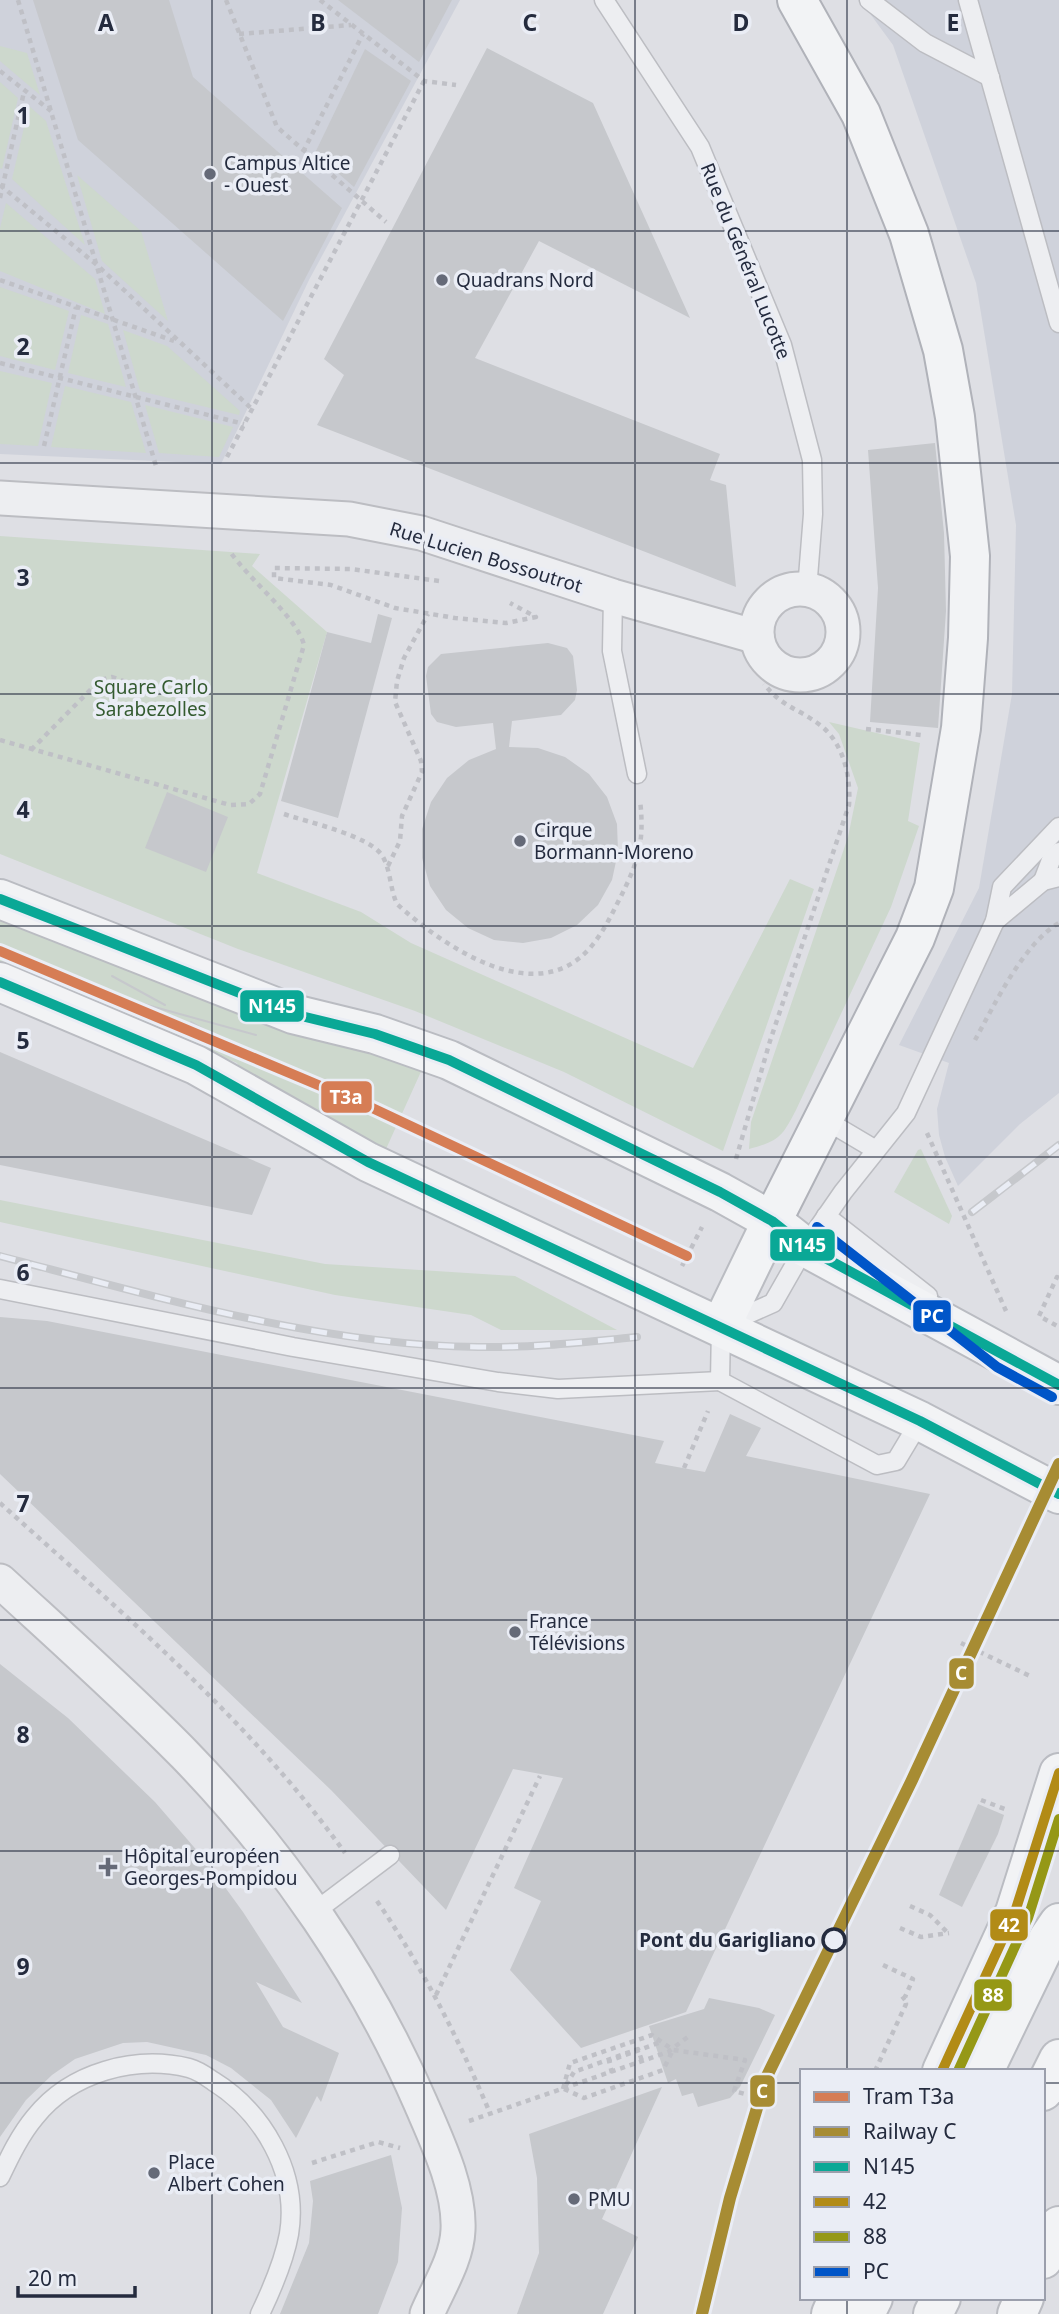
<svg xmlns="http://www.w3.org/2000/svg" width="1059" height="2314" viewBox="0 0 1059 2314" font-family="'Noto Sans',sans-serif">
<style>
.built{fill:#cfd2db}
.green{fill:#cdd8cd}
.building{fill:#c6c8cc}
.lines{fill:none;stroke-linecap:round;stroke-linejoin:round}
.service-casing{stroke:#bcbdc2;stroke-width:21}
.minor-casing{stroke:#bcbdc2;stroke-width:37}
.primary-casing{stroke:#babcc2;stroke-width:42}
.trunk-casing{stroke:#b0b2b9;stroke-width:42}
.path{stroke:#bfc0c6;stroke-width:4.5;stroke-dasharray:5 5;stroke-linecap:butt}
.service{stroke:#edeef1;stroke-width:18}
.minor{stroke:#edeef1;stroke-width:33}
.primary{stroke:#f2f3f5;stroke-width:38}
.trunk{stroke:#f2f3f5;stroke-width:38}
.tram{stroke:#c6c8cc;stroke-width:2}
.rail-casing{stroke:#c6c8cc;stroke-width:8}
.rail{stroke:#eaedf5;stroke-width:5;stroke-dasharray:16;stroke-linecap:butt}
.bus-1-casing{stroke:#eaedf5;stroke-width:16}
.bus-2-casing{stroke:#eaedf5;stroke-width:16}
.bus-3-casing{stroke:#eaedf5;stroke-width:16}
.bus-4-casing{stroke:#eaedf5;stroke-width:16}
.bus-1{stroke:#0aa896;stroke-width:10}
.bus-2{stroke:#b28b16;stroke-width:10}
.bus-3{stroke:#959816;stroke-width:10}
.bus-4{stroke:#0055c8;stroke-width:10}
.rail-1-casing{stroke:#eaedf5;stroke-width:18}
.rail-1{stroke:#a78c33;stroke-width:12}
.tram-1-casing{stroke:#eaedf5;stroke-width:16}
.tram-1{stroke:#d67d55;stroke-width:10}
.grid{fill:none;stroke:#242b3e;stroke-width:2;stroke-opacity:0.55}
.poi-dot{fill:#656a78;stroke:#eaedf5;stroke-width:2.5}
.stop-dot{fill:#eaedf5;stroke:#242b3e;stroke-width:3.5}
.labels{text-anchor:middle;dominant-baseline:central;stroke-width:7;stroke-linejoin:round;paint-order:stroke}
.poi-label{font-size:19px;fill:#242b3e;stroke:#eaedf5;text-anchor:start}
.street-label{font-size:19px;fill:#242b3e;stroke:#eaedf5}
.park-label{font-size:19px;fill:#345b30;stroke:#eaedf5}
.stop-label{font-size:19px;font-weight:bold;fill:#242b3e;stroke:#eaedf5;text-anchor:end}
.grid-label{font-size:23px;text-anchor:middle;font-weight:bold;fill:#242b3e;stroke:#eaedf5;stroke-width:7;stroke-linejoin:round;paint-order:stroke}
.line-badge{stroke:#eaedf5;stroke-width:2.5}
.badge-label{font-size:19px;text-anchor:middle;font-weight:bold;fill:#fff}
</style>
<rect width="100%" height="100%" fill="#dedfe4"/>
<g class="built">
<path d="M0 0H460L309 280 221 464 0 454Z"/>
<path d="M860 0H1059V1093L1020 1124 958 1186 945 1157 939 1135 937 1109 949 1063 899 1045 979 888 1012 694 1016 525 976 283 893 45Z"/>
</g>
<g class="green">
<path d="M0 46 27 53 40 95 0 61Z"/>
<path d="M0 82 18 98 2 169 0 168Z"/>
<path d="M29 106 46 121 85 245 12 179Z"/>
<path d="M77 175 141 231 168 321 102 261Z"/>
<path d="M6 203 95 279 105 314 0 271V228Z"/>
<path d="M0 287 69 311 55 370 0 356Z"/>
<path d="M81 315 108 324 126 387 68 373Z"/>
<path d="M123 330 167 346 240 411 239 415 140 391Z"/>
<path d="M0 371 52 383 38 446 0 444Z"/>
<path d="M65 386 131 402 146 453 51 447Z"/>
<path d="M145 405 233 427 219 457 159 453Z"/>
<path d="M0 536 260 554 252 566 327 632 257 873 361 912 411 943 693 1068 790 879 814 889 723 1151 564 1072 415 1011 238 949 0 854Z"/>
<path d="M829 722 920 743 908 821 919 826 891 907 796 1110C782 1137 779 1141 749 1149L751 1122 848 837 858 788 839 734Z"/>
<path d="M0 914 424 1065 386 1149 239 1067 237 1063 0 963Z"/>
<path d="M921 1149 952 1216 949 1224 894 1192 918 1150Z"/>
<path d="M0 1200 325 1264 515 1276 617 1330H501L471 1315 335 1295 0 1222Z"/>
</g>
<g class="building">
<path d="M33 0H169L193 77 342 208 283 321 78 140Z"/>
<path d="M338 0H452L419 62Z"/>
<path d="M487 48 593 103 690 318 539 241 475 358 720 454 710 480 726 485 736 587 317 425 344 375 324 359Z"/>
<path d="M365 49 411 81 354 187 315 153Z"/>
<path d="M935 443 944 533 946 611 938 728 870 722 878 588 868 450Z"/>
<path d="M378 614 392 618 338 818 281 801 327 632 371 643Z"/>
<path d="M548 643 567 648 573 656 577 690 575 700 561 715 512 721 509 747 538 748 565 757 589 774 607 797 617 824 618 852 612 880 598 905 577 925 551 938 523 943 494 940 468 928 446 910 430 886 422 858V829L431 802 447 778 469 760 496 749 493 723 456 727 437 722 431 714 426 676 428 667 441 654Z"/>
<path d="M167 792 228 817 206 872 145 848Z"/>
<path d="M0 1052 271 1168 252 1215 0 1165Z"/>
<path d="M0 1317 47 1321 664 1441 655 1463 705 1472 730 1414 761 1428 746 1456 930 1494 686 2012 581 2048 510 1970 541 1901 514 1888 563 1778 513 1769 446 1910 331 1790 0 1474Z"/>
<path d="M0 1664 68 1718 155 1802 206 1861 243 1912 302 2003 256 1982 283 2027 339 2053 321 2102 317 2096 296 2138 271 2100 231 2068 206 2055 147 2042 123 2043 75 2059 52 2075 26 2100 0 2137Z"/>
<path d="M978 1804 1004 1815 998 1834 962 1907 939 1895Z"/>
<path d="M709 1998 759 2008 775 2015 740 2087 730 2098 698 2107 693 2093 682 2096 676 2079 668 2083 649 2026 704 2009Z"/>
<path d="M662 2087 602 2219 638 2237 603 2314H517L539 2253 537 2178 529 2134Z"/>
<path d="M391 2155 402 2208 398 2262 378 2314H280L309 2243 313 2201 310 2181Z"/>
</g>
<g class="lines">
<g class="service-casing">
<g id="service">
<path d="M604 0 700 147 782 345 812 460 813 514 807 590"/>
<path d="M869 0 925 43 990 77"/>
<path d="M968 0 1059 323"/>
<path d="M613 596 612 651 637 774"/>
<path d="M1043 881 1051 860 1059 852"/>
<path d="M995 921 1043 881 1059 877"/>
<path d="M822 1118 876 1150"/>
<path d="M826 1216 928 1296"/>
<path d="M0 1289 293 1347 498 1382 558 1389 720 1381"/>
<path d="M920 1421 896 1461 877 1465 720 1381 721 1326 773 1303 805 1247 843 1192 906 1113 995 921 1002 887 1059 827"/>
<path d="M313 1913 390 1855"/>
<path d="M0 2177C10 2156 20 2135 35 2117 71 2072 135 2055 189 2068 197 2070 206 2076 213 2081 263 2112 299 2173 289 2234 284 2262 272 2289 260 2314"/>
</g>
</g>
<g class="minor-casing">
<g id="minor">
<path d="M0 498 349 519 421 533 613 596 757 637"/>
<circle cx="800" cy="632" r="43"/>
<path d="M0 1581C62 1638 126 1695 185 1755 283 1856 365 1975 421 2104 437 2141 460 2189 458 2230 457 2259 438 2288 427 2314"/>
</g>
</g>
<g class="primary-casing">
<g id="primary">
<path d="M0 899 293 1014 375 1034 449 1060 720 1192 772 1221 805 1247 1059 1385"/>
<path d="M0 982 196 1065 368 1162 920 1421 1059 1494"/>
<path d="M721 1326 772 1221"/>
<path d="M942 2071 1015 1912 1059 1773"/>
<path d="M984 2071 1048 1939 1059 1923"/>
<path d="M1043 2091 1059 2059"/>
<path d="M1043 2259 1059 2226"/>
<path d="M831 2314 838 2298"/>
<path d="M865 2314 873 2298"/>
<path d="M933 2314 941 2298"/>
<path d="M1017 2314 1024 2298"/>
</g>
</g>
<g class="trunk-casing">
<path id="trunk" d="M772 1221 915 938 934 888 961 728 968 638 970 556 955 417 943 350 909 234 861 114 797 0"/>
</g>
<g class="path">
<path d="M18 0 156 466"/>
<path d="M226 0 277 127 386 222"/>
<path d="M320 0 424 81 456 85"/>
<path d="M239 34 351 25"/>
<path d="M0 71 51 111"/>
<path d="M303 152 363 34"/>
<path d="M0 185 97 265 252 409"/>
<path d="M0 198 24 92"/>
<path d="M0 280 174 341"/>
<path d="M0 363 244 424"/>
<path d="M44 446 76 307"/>
<path d="M227 457 424 81"/>
<path d="M439 581 351 569 274 568V578L331 585 395 608 455 618 506 623 536 617 510 603"/>
<path d="M866 729 921 735"/>
<path d="M0 740 230 805 249 804 260 794 304 645C297 617 248 579 229 550"/>
<path d="M31 750 100 680 112 677 137 686"/>
<path d="M284 814C307 822 372 836 383 857 391 872 390 889 397 904 443 946 535 1010 590 948 602 934 610 918 618 902 638 863 645 843 640 800"/>
<path d="M388 866 400 841 402 816 422 772 421 761 395 702 397 681 404 658 428 614"/>
<path d="M975 1040C995 1004 1023 944 1059 923"/>
<path d="M927 1133 1006 1311"/>
<path d="M736 1159 770 1041 849 805C851 778 844 743 820 725 798 708 783 708 764 684"/>
<path d="M682 1266 702 1227"/>
<path d="M1059 1278 1057 1277 1039 1316 1059 1327"/>
<path d="M684 1468 708 1411"/>
<path d="M0 1503C121 1612 250 1720 345 1853"/>
<path d="M961 1643 1030 1676"/>
<path d="M981 1800 1005 1809"/>
<path d="M377 1901C423 1968 458 2038 490 2113"/>
<path d="M910 1906 930 1915 948 1933"/>
<path d="M900 1928 921 1937 949 1933"/>
<path d="M883 1965 913 1979 905 1997"/>
<path d="M436 1995 540 1776"/>
<path d="M875 2071 906 2004 905 1997 900 2001"/>
<path d="M612 2073 609 2061 661 2042"/>
<path d="M566 2085 574 2072 638 2049 642 2061"/>
<path d="M563 2089 570 2063 652 2035 673 2050 745 2060 734 2091 745 2094"/>
<path d="M564 2089 584 2098 663 2070 673 2050"/>
<path d="M469 2121 668 2052 689 2036"/>
<path d="M312 2163 378 2142 400 2148"/>
</g>
<use href="#service" class="service"/>
<use href="#minor" class="minor"/>
<use href="#primary" class="primary"/>
<use href="#trunk" class="trunk"/>
<g class="tram">
<path d="M112 976 165 1005"/>
<path d="M100 992 256 1035"/>
<path d="M191 1022 249 1055"/>
</g>
<g class="rail-casing">
<g id="rail">
<path d="M972 1212 1059 1145"/>
<path d="M0 1256C153 1296 319 1345 478 1347 531 1348 584 1342 637 1337"/>
</g>
</g>
<use href="#rail" class="rail"/>
<g class="bus-1-casing">
<g id="bus-1">
<path d="M0 899 293 1014 375 1034 449 1060 720 1192 772 1221 805 1247 1059 1385"/>
<path d="M0 982 196 1065 368 1162 920 1421 1059 1494"/>
</g>
</g>
<g class="bus-2-casing">
<path id="bus-2" d="M942 2071 1015 1912 1059 1773"/>
</g>
<g class="bus-3-casing">
<path id="bus-3" d="M958 2071 1028 1918 1059 1819"/>
</g>
<g class="bus-4-casing">
<path id="bus-4" d="M817 1227 997 1367 1052 1397"/>
</g>
<use href="#bus-1" class="bus-1"/>
<use href="#bus-2" class="bus-2"/>
<use href="#bus-3" class="bus-3"/>
<use href="#bus-4" class="bus-4"/>
<g class="rail-1-casing">
<path id="rail-1" d="M702 2314 730 2198 766 2078 912 1780 1059 1464"/>
</g>
<use href="#rail-1" class="rail-1"/>
<g class="tram-1-casing">
<path id="tram-1" d="M0 951 368 1106 687 1256"/>
</g>
<use href="#tram-1" class="tram-1"/>
</g>
<path class="grid" d="M212 0V2314M424 0V2314M635 0V2314M847 0V2071M0 231H1059M0 463H1059M0 694H1059M0 926H1059M0 1157H1059M0 1388H1059M0 1620H1059M0 1851H1059M0 2083H802M1043 2083H1059M847 2298V2314"/>
<g class="poi-dot">
<circle cx="210" cy="174" r="7"/>
<circle cx="442" cy="280" r="7"/>
<circle cx="520" cy="841" r="7"/>
<circle cx="515" cy="1632" r="7"/>
<path d="M104.5 1856.5h7v7h7v7h-7v7h-7v-7h-7v-7h7z"/>
<circle cx="154" cy="2173" r="7"/>
<circle cx="574" cy="2199" r="7"/>
</g>
<circle class="stop-dot" cx="834" cy="1940" r="11"/>
<g class="labels">
<g class="poi-label">
<text x="224" y="163">Campus Altice<tspan x="224" dy="22">- Ouest</tspan></text>
<text x="456" y="280">Quadrans Nord</text>
<text x="534" y="830">Cirque<tspan x="534" dy="22">Bormann-Moreno</tspan></text>
<text x="529" y="1621">France<tspan x="529" dy="22">Télévisions</tspan></text>
<text x="124" y="1856">Hôpital européen<tspan x="124" dy="22">Georges-Pompidou</tspan></text>
<text x="168" y="2162">Place<tspan x="168" dy="22">Albert Cohen</tspan></text>
<text x="588" y="2199">PMU</text>
</g>
<g class="street-label">
<text transform="translate(746 261) rotate(68)">Rue du Général Lucotte</text>
<text transform="translate(486 557) rotate(17)">Rue Lucien Bossoutrot</text>
</g>
<g class="park-label">
<text x="151" y="687">Square Carlo<tspan x="151" dy="22">Sarabezolles</tspan></text>
</g>
<g class="stop-label">
<text x="816" y="1940">Pont du Garigliano</text>
</g>
</g>
<g class="grid-label">
<text x="106" y="31">A</text>
<text x="318" y="31">B</text>
<text x="530" y="31">C</text>
<text x="741" y="31">D</text>
<text x="953" y="31">E</text>
<text x="23" y="124">1</text>
<text x="23" y="355">2</text>
<text x="23" y="586">3</text>
<text x="23" y="818">4</text>
<text x="23" y="1049">5</text>
<text x="23" y="1281">6</text>
<text x="23" y="1512">7</text>
<text x="23" y="1743">8</text>
<text x="23" y="1975">9</text>
</g>
<g class="line-badge">
<rect x="239" y="989" width="66" height="34" rx="7" fill="#0aa896"/>
<rect x="320" y="1080" width="53" height="34" rx="7" fill="#d67d55"/>
<rect x="769" y="1228" width="67" height="34" rx="7" fill="#0aa896"/>
<rect x="912" y="1299" width="40" height="34" rx="7" fill="#0055c8"/>
<rect x="948" y="1657" width="27" height="33" rx="7" fill="#a78c33"/>
<rect x="989" y="1908" width="40" height="34" rx="7" fill="#b28b16"/>
<rect x="973" y="1978" width="40" height="34" rx="7" fill="#959816"/>
<rect x="749" y="2074" width="27" height="34" rx="7" fill="#a78c33"/>
</g>
<g class="badge-label">
<text x="272" y="1013">N145</text>
<text x="346" y="1104">T3a</text>
<text x="802" y="1252">N145</text>
<text x="932" y="1323">PC</text>
<text x="961" y="1680">C</text>
<text x="1009" y="1932">42</text>
<text x="993" y="2002">88</text>
<text x="762" y="2098">C</text>
</g>
<rect x="800" y="2069" width="245" height="231" fill="#eaedf5" stroke="#9b9fac" stroke-width="2"/>
<rect x="814" y="2092" width="35" height="10" fill="#d67d55" stroke="#9b9fac" stroke-width="2"/>
<text x="863" y="2104" font-size="21" fill="#242b3e">Tram T3a</text>
<rect x="814" y="2127" width="35" height="10" fill="#a78c33" stroke="#9b9fac" stroke-width="2"/>
<text x="863" y="2139" font-size="21" fill="#242b3e">Railway C</text>
<rect x="814" y="2162" width="35" height="10" fill="#0aa896" stroke="#9b9fac" stroke-width="2"/>
<text x="863" y="2174" font-size="21" fill="#242b3e">N145</text>
<rect x="814" y="2197" width="35" height="10" fill="#b28b16" stroke="#9b9fac" stroke-width="2"/>
<text x="863" y="2209" font-size="21" fill="#242b3e">42</text>
<rect x="814" y="2232" width="35" height="10" fill="#959816" stroke="#9b9fac" stroke-width="2"/>
<text x="863" y="2244" font-size="21" fill="#242b3e">88</text>
<rect x="814" y="2267" width="35" height="10" fill="#0055c8" stroke="#9b9fac" stroke-width="2"/>
<text x="863" y="2279" font-size="21" fill="#242b3e">PC</text>
<path d="M18 2286v10h117v-10" fill="none" stroke="#242b3e" stroke-width="3.5"/>
<text x="28" y="2286" font-size="21" fill="#242b3e" stroke="#eaedf5" stroke-width="5" paint-order="stroke">20 m</text>
</svg>
